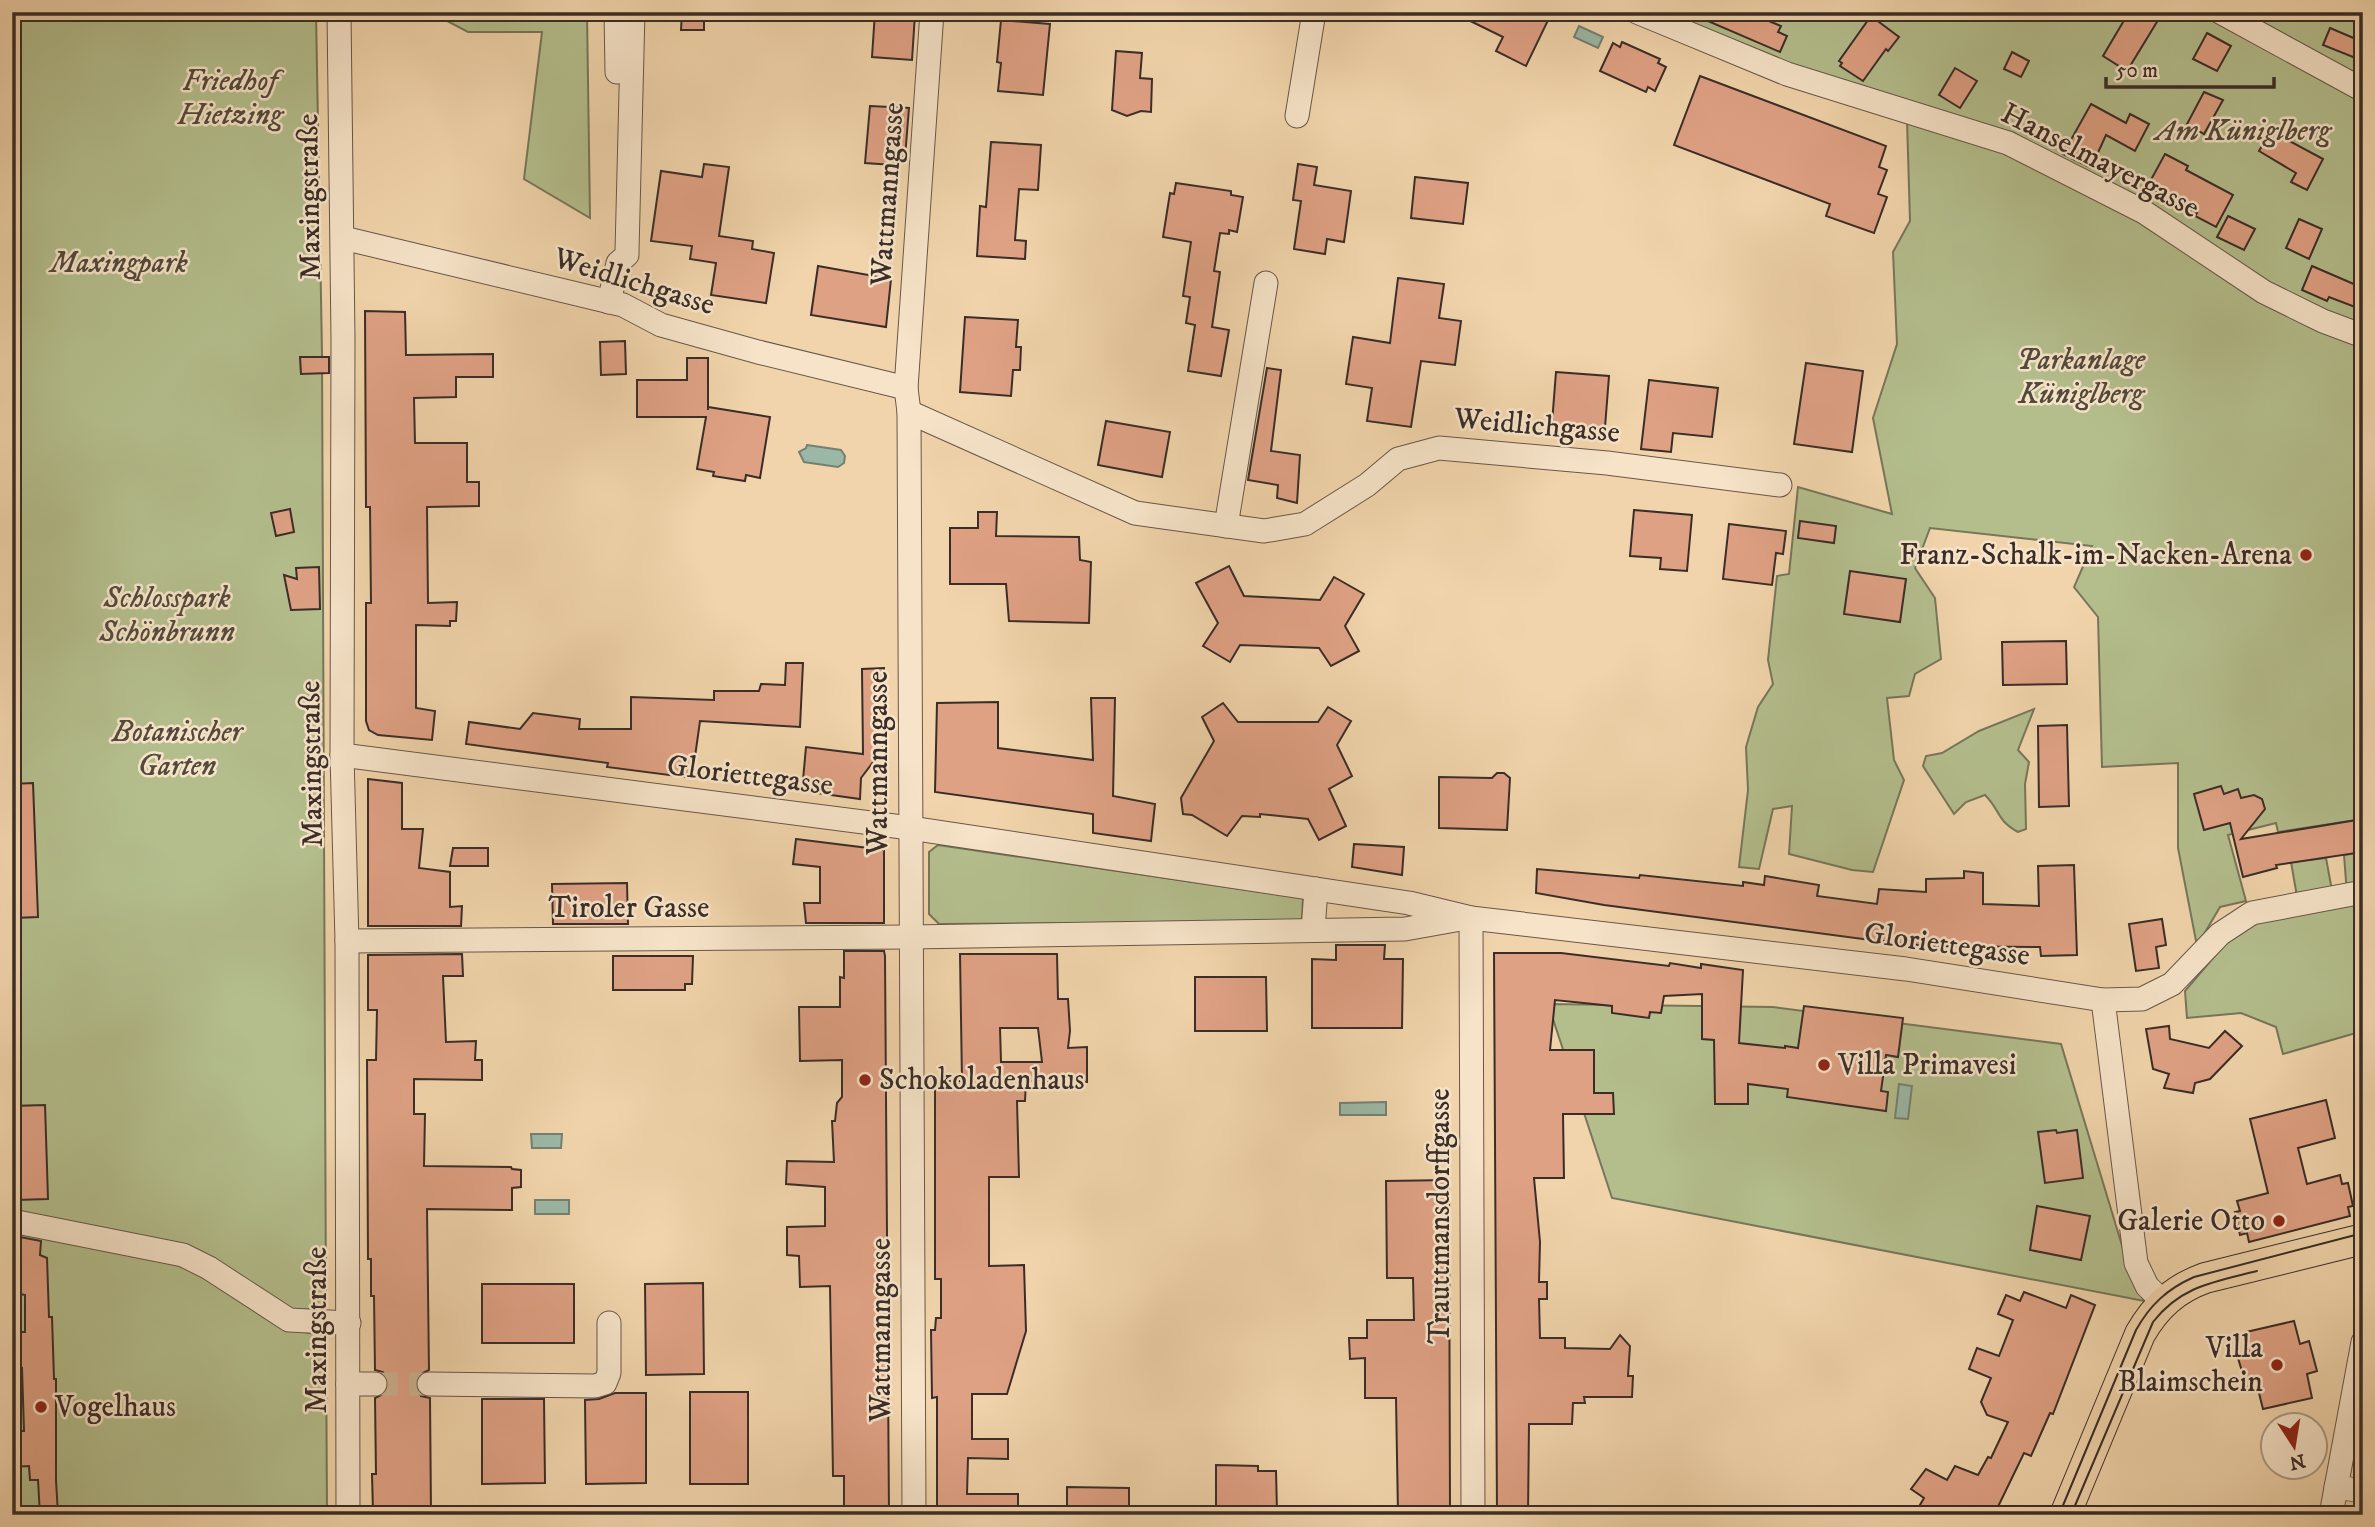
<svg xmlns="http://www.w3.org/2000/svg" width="2375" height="1527" viewBox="0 0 2375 1527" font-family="'IM FELL DW Pica',serif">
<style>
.green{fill:#b4be8d;stroke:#77765a;stroke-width:2}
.water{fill:#9bb8a6;stroke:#748074;stroke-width:2}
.building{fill:#dfa184;stroke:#3a2d28;stroke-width:2;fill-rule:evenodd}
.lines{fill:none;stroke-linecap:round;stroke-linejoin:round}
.minor-tunnel{stroke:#ccb391;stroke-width:23;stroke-dasharray:23 11;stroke-linecap:butt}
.minor-casing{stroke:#685749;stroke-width:25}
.major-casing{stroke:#3a2d28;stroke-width:32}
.minor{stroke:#f6e3c8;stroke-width:23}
.major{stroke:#f1d4ab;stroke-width:30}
.tram{stroke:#3a2d28;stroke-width:2}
.poi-dot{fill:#8f2418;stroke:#f6e3c8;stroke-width:2.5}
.labels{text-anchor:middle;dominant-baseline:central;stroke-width:5;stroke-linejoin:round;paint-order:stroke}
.park-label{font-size:30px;font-style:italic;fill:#524a3c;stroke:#f6e3c8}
.street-label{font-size:30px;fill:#3a2d28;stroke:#f6e3c8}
.poi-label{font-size:30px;fill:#3a2d28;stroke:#f6e3c8;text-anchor:end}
</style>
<rect width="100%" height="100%" fill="#f1d4ab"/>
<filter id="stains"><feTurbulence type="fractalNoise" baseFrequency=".00286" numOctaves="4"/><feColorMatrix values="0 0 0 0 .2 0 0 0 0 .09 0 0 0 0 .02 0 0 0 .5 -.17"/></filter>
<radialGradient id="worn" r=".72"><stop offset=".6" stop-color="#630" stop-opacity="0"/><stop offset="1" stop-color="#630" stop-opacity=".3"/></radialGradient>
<g class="green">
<path d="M12 12H316L322 354 326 1306 303 1310 304 1332 326 1336 327 1515H12Z"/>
<path d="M445 12H587L590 218 524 179 542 32H468L445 20Z"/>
<path d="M1645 12H2363V333L2327 320 2146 209Z"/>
<path d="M1907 120 2004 150 2141 217 2363 343V819L2278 832 2276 823 2228 835 2246 901 2220 907 2197 946 2178 848V763L2102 767 2098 617 2074 587 2092 546 1930 528 1915 568 1935 598 1941 659 1915 674 1909 696 1887 698 1894 760 1904 780 1873 872 1852 870 1789 854 1792 806 1773 809 1759 869 1739 867 1748 790 1746 747 1758 707 1773 684 1768 660 1777 576 1789 574 1798 487 1892 514 1873 418 1897 344 1893 252 1910 221Z"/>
<path d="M2034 709 2018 750 2029 762 2025 784 2026 829 2018 832C1996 820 2001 811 1985 795L1966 802 1954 814 1923 766 1926 756 1942 753 1979 731Z"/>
<path d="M938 845 1303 898 1302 922 939 924 929 914V852Z"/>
<path d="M2363 852V892L2347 894 2344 855Z"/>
<path d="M2326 858 2333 896 2298 902 2291 862Z"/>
<path d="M2363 901V1031L2283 1054 2276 1027 2241 1013 2187 1018 2185 991 2235 932 2257 922Z"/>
<path d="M1548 1004 1773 1007 2061 1044 2127 1262 2144 1301 1612 1198Z"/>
</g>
<g class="water">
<path d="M1579 26 1603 37 1598 48 1574 37Z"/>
<path d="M807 445 841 450 845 456 844 463 838 467 804 462 799 452 806 448Z"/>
<path d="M1899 1084 1912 1086 1908 1119 1895 1118Z"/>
<path d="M1386 1102V1115H1340V1103Z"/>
<path d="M531 1134H562L561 1148H532Z"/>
<rect x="535" y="1200" width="34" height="14"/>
</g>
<g class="building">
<path d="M682 12H704V30H681Z"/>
<path d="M875 12 915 14 912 60 872 57Z"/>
<path d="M1452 12H1552L1526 66 1496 51 1503 37Z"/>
<path d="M1687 12H1747L1781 26 1778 32 1787 36 1780 52Z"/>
<path d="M2129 12H2163L2127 71 2103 56Z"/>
<path d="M1871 16 1899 37 1888 51 1886 49 1863 81 1840 66 1842 63 1839 61Z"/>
<path d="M1001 20 1050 24 1043 95 998 91 1001 63 997 62Z"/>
<path d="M2330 28 2363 42V61L2323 45Z"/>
<path d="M2207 33 2231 46 2217 71 2193 59Z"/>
<path d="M1622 42 1660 59 1658 63 1666 67 1655 91 1648 87 1646 92 1600 71 1613 43 1620 47Z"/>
<path d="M1116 51 1142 53 1140 78 1152 79 1151 112 1141 111 1127 116 1112 110Z"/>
<path d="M2012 52 2029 61 2021 77 2004 69Z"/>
<path d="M1955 68 1977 81 1960 108 1939 95Z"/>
<path d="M1700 76 1886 146 1879 167 1887 170 1878 194 1887 197 1874 233 1826 216 1830 204 1674 145Z"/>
<path d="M2204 92 2223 100 2204 134 2187 124Z"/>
<path d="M2091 104 2126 123 2130 114 2149 124 2135 151 2106 135 2091 168 2063 154Z"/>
<path d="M870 106 909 108 905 157 893 156V165L865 163Z"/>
<path d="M2271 131 2323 159 2307 190 2291 182 2296 173 2259 151Z"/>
<path d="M991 142 1041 145 1038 190 1019 189 1015 240 1026 241 1025 259 977 256 980 206 986 207Z"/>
<path d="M2165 154 2188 166 2186 170 2233 195 2216 227 2195 216 2197 213 2147 187Z"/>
<path d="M704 164 729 167 719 236 753 241 752 249 774 253 766 303 711 295 716 263 690 259 692 246 651 241 661 171 702 177Z"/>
<path d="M1298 164 1317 167 1314 185 1351 191 1344 242 1327 239 1325 254 1294 249 1301 201 1293 200Z"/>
<path d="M1415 177 1468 183 1463 224 1411 218Z"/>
<path d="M1176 183 1231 191V195L1243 197 1237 232 1229 230V234L1220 233 1214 271 1220 272 1212 327 1229 330 1221 376 1188 371 1195 325 1186 323 1190 297 1183 296 1191 242 1163 237 1170 193 1174 194Z"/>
<path d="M2228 216 2255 229 2244 250 2217 237Z"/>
<path d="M2299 219 2322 229 2309 259 2286 248Z"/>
<path d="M818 266 891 279 886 327 811 315Z"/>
<path d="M2312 266 2363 288V310L2329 297 2327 301 2302 290Z"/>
<path d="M1398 278 1444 284 1439 318 1461 321 1455 365 1421 361 1411 427 1367 421 1372 388 1346 384 1353 337 1390 343Z"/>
<path d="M365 311 405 312 406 355 493 354V377H456V397L414 398 415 443H467V482H479V506L427 507 428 603 457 602 456 621H450V626L416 625V708L435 711 432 740 378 735 369 730 366 721V603H371L370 507H366Z"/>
<path d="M965 317 1018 320 1016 347H1021L1020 370H1013L1011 396 960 392Z"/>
<path d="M625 341 626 374 601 375 600 342Z"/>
<path d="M300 357H329V373L301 374Z"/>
<path d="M687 358H708V410V407L770 417 760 478 746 475 745 481 713 476 714 472 697 469 706 417H637V380H687Z"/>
<path d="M1806 363 1863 371 1852 452 1794 444Z"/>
<path d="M1267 368 1281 370 1271 451 1300 455 1297 503 1277 498 1278 485 1248 480Z"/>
<path d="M1556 372 1609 376 1604 440 1551 436Z"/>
<path d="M1649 380 1718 388 1712 437 1673 433 1671 452 1641 449Z"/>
<path d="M1106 421 1170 432 1162 477 1098 465Z"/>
<path d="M290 509 294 532 276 536 271 513Z"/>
<path d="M1634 510 1692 515 1687 571 1660 569 1661 558 1630 556Z"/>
<path d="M978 512H997L996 536 1079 537 1080 560 1091 562 1089 623 1009 621 1006 584H950V528H978Z"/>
<path d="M1800 521 1836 526 1834 543 1798 538Z"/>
<path d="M1729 524 1786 531 1783 554 1776 553 1772 585 1723 579Z"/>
<path d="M1229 566 1244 596 1320 600 1334 577 1364 594 1345 626 1359 651 1331 666 1319 648 1240 645 1230 662 1203 646 1218 623 1196 583Z"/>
<path d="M319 567 320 609 291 610 284 575 297 579 296 568Z"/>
<path d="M1850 571 1906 579 1900 622 1844 614Z"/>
<path d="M2066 641 2067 684 2003 685 2002 642Z"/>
<path d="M786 663H803L800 727 700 721 692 778 607 767 608 763 466 744 469 722 520 729 533 713 580 719 579 729H631V697L714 700V691H759L761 684 785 685Z"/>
<path d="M884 668 883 749 861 778 860 799 802 791 806 747 863 754 862 669Z"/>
<path d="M1091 698H1115L1113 796 1155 804 1151 841 1093 833V814L935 792 937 703 998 702V748L1093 760Z"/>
<path d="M1223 703 1238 722H1318L1328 707 1351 721 1337 745 1352 776 1329 789 1346 826 1319 840 1308 819 1260 814V817L1242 816 1227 836 1192 815 1183 814 1181 798 1214 741 1202 717Z"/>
<path d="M2067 725 2069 806 2039 807 2038 726Z"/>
<path d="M1497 773H1504L1510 778 1507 830 1439 828V777L1492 778Z"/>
<path d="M368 779 402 783V829H423L419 868 450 872V907L462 906 461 926H368Z"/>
<path d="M33 783 38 917 14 918 12 863H18L16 819H12V784Z"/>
<path d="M2221 786 2224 794 2238 789 2241 798 2254 795 2262 799 2265 809 2241 839 2363 819V852L2276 865 2277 868 2243 877 2230 823 2204 830 2194 794Z"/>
<path d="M796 839 884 850V923H806L804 903H820V867L793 864Z"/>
<path d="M1354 844 1404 847 1402 875 1352 867Z"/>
<path d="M453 848H488V866H450Z"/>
<path d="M2074 865 2077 955 2041 956 2040 947 1928 946 1863 939 1604 905 1536 893 1537 869 1639 878 1640 875 1743 886V882L1764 885 1765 876 1819 885 1817 896 1877 904 1879 889 1926 892V879L1964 878V871L1983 873V904L2039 906 2038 866Z"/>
<path d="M627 883 628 924H553L552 884Z"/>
<path d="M2162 919 2166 945 2156 947 2159 968 2136 971 2129 924Z"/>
<path d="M1336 945H1385L1384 959H1403L1402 1028H1312V959L1336 960Z"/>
<path d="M844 951H884L885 956 889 1515H844V1476H833L830 1286 800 1287 799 1256 787 1255V1227L825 1226V1187L786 1184 787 1161 834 1162 832 1121H835L837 1103 842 1097V1060L800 1061 799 1007H840V977L844 978Z"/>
<path d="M1494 953H1561L1669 966 1670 963 1701 968V964L1743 970 1739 1043 1785 1048V1046L1798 1048 1804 1006 1903 1018 1898 1057 1886 1055 1881 1091 1888 1092 1886 1111 1787 1097 1788 1089 1748 1084V1104H1715L1714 1040 1702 1039V994L1664 996 1661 1013 1650 1012 1649 1018 1612 1013V1006L1555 1000 1550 1050H1594V1093H1613L1614 1114H1563L1564 1178H1534L1540 1242 1539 1282H1547V1299H1539L1540 1338H1565V1348L1610 1349 1620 1335 1630 1346 1628 1376H1633L1632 1397H1584L1585 1403H1573L1572 1424H1529L1528 1515H1497Z"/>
<path d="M462 954 463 976H443L446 1042 476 1041 475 1060H482V1080L414 1079V1114H425L424 1166 511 1167 512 1169 521 1170V1187L512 1188V1210L427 1209 429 1370 417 1376 415 1385 421 1396 430 1398 431 1515H379V1511L373 1512 372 1474H376L375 1398 387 1392 389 1383 383 1372 375 1370 374 1296H371V1259H368L367 1060H376L377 1010H368V955Z"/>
<path d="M960 954H1057L1058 999H1068L1070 1031 1068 1048 1087 1047V1082L1026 1081 1025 1101H1017L1019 1177H989V1266L1024 1265 1026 1331 1007 1394H972V1439H1008V1459L968 1458 967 1494H1018V1515H937V1397L932 1398 931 1330H935L936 1318H941V1279H935V1081H962ZM1000 1028H1038L1042 1062H1001Z"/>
<path d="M613 956H693L692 984H685V990H613Z"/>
<path d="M1195 977H1266L1267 1031H1195Z"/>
<path d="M2169 1026 2170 1039 2209 1048 2225 1031 2242 1046 2210 1079 2195 1083 2193 1093 2164 1088 2169 1074 2153 1069 2146 1029Z"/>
<path d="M2326 1100 2335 1138 2298 1148 2307 1184 2340 1175 2342 1184 2348 1183 2353 1206 2348 1207 2350 1216 2249 1242 2247 1233 2240 1235 2235 1212 2240 1211 2237 1201 2268 1193 2250 1119Z"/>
<path d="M45 1105 48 1199 16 1200 12 1106Z"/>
<path d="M2056 1130 2057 1133 2077 1130 2083 1178 2045 1183 2038 1132Z"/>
<path d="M1449 1180 1450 1515H1398L1396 1398H1365V1358L1350 1359 1349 1338H1367V1320H1414L1413 1278H1387L1386 1181Z"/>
<path d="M2037 1206 2090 1216 2081 1260 2030 1250Z"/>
<path d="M20 1237 41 1241 40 1255 47 1258 49 1317H52L54 1379H56V1480L58 1515H40L38 1480H30L29 1466 12 1467V1431H24L22 1368H12V1332H25V1295L12 1292V1244L20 1247Z"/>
<path d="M703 1283 704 1374 646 1375 645 1284Z"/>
<rect x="482" y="1284" width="92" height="59"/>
<path d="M2024 1292 2066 1308 2071 1295 2095 1305 2053 1414 2050 1413 2031 1456 2024 1453 1994 1515H1914L1924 1498 1911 1489 1926 1469 1947 1480 1955 1466 1978 1475 1988 1457 1991 1458 2008 1422 1987 1415 1981 1402 1991 1378 1969 1369 1977 1348 1999 1356 2013 1320 1998 1314 2006 1295 2020 1301Z"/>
<path d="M2294 1321 2300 1344 2309 1341 2317 1371 2307 1374 2312 1398 2263 1409 2257 1385 2247 1388 2238 1358 2250 1356 2246 1332Z"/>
<rect x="690" y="1392" width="58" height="92"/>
<path d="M615 1393H646V1483L586 1484 585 1400 599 1399Z"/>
<path d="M482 1399H544L545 1483 482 1484Z"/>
<path d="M1216 1465 1258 1466V1471H1276L1277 1511 1216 1510Z"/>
<path d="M1067 1487 1129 1488V1515H1067Z"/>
</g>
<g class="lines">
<path class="minor-tunnel" d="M375 1384H429"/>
<g class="minor-casing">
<g id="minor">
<path d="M339 12 343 340 342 755 347 941 348 1515"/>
<path d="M616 12 617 72"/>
<path d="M1637 12 1787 74 2008 143 2144 212 2264 292 2323 321 2363 336"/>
<path d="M2220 12 2363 90"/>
<path d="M1297 116 1314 12"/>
<path d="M343 238 623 305 661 325 758 352 906 388"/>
<path d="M609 302 618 263 627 255V251L633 12"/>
<path d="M909 412 1135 513 1264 531 1305 524 1367 485 1398 459 1439 448 1607 463 1780 485"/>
<path d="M1226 526 1266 283"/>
<path d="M342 755 910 828 1409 903 1471 918 1906 969 2103 1000 2142 999 2172 984 2220 934 2252 913 2363 892"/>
<path d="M1471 918 1473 1515"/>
<path d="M1313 930 1316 889"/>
<path d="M347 941 910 937 1405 929 1461 919"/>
<path d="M2103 1000 2136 1263 2147 1286 2163 1302"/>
<path d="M12 1221 183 1255 209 1268 289 1320 349 1323"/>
<path d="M348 1384H375"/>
<path d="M429 1384 595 1386 605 1383 609 1373V1323"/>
<path d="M2336 1487 2363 1491"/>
<path d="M914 1515 909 412 906 388 932 12"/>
<path d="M2331 1515 2363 1342"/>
</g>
</g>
<g class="major-casing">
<path id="major" d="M2065 1515 2140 1334C2156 1306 2175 1289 2205 1278L2363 1239"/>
</g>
<use href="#minor" class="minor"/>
<use href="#major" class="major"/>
<g class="tram">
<path d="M2059 1515 2136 1330C2150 1305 2167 1289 2194 1277L2363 1233"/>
<path d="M2071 1515 2153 1322C2181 1286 2214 1282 2257 1271"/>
</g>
</g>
<g class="poi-dot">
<circle cx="2306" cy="555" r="7"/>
<circle cx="1824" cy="1065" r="7"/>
<circle cx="865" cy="1080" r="7"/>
<circle cx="2279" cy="1221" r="7"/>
<circle cx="2277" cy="1365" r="7"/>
<circle cx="41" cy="1407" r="7"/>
</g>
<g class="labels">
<g class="park-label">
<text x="230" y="81">Friedhof<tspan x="230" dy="34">Hietzing</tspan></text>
<text x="2243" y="131">Am Küniglberg</text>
<text x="119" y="263">Maxingpark</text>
<text x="2081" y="360">Parkanlage<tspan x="2081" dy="34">Küniglberg</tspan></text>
<text x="167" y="598">Schlosspark<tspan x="167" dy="34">Schönbrunn</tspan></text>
<text x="177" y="732">Botanischer<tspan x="177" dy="34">Garten</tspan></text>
</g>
<g class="street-label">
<text transform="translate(2100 161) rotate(27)">Hanselmayergasse</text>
<text transform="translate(888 194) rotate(-86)">Wattmanngasse</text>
<text transform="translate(310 197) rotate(-91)">Maxingstraße</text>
<text transform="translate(634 282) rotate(17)">Weidlichgasse</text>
<text transform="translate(1537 426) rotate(5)">Weidlichgasse</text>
<text transform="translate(878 763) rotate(-90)">Wattmanngasse</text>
<text transform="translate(312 764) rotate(-91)">Maxingstraße</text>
<text transform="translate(750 776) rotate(7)">Gloriettegasse</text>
<text x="629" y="908">Tiroler Gasse</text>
<text transform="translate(1947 945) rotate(8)">Gloriettegasse</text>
<text transform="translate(1440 1216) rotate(-90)">Trauttmansdorffgasse</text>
<text transform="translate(317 1330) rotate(-90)">Maxingstraße</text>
<text transform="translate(881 1330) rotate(-90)">Wattmanngasse</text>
</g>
<g class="poi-label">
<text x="2292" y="555">Franz-Schalk-im-Nacken-Arena</text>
<text x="1838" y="1065" text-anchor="start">Villa Primavesi</text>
<text x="879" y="1080" text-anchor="start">Schokoladenhaus</text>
<text x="2265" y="1221">Galerie Otto</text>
<text x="2263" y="1348">Villa<tspan x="2263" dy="34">Blaimschein</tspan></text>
<text x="55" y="1407" text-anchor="start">Vogelhaus</text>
</g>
</g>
<rect width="2375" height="1527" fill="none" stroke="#f1d4ab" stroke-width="42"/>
<rect x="14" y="14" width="2347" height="1499" fill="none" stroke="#3a2d28" stroke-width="3.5"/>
<rect x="21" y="21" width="2333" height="1485" fill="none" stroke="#3a2d28" stroke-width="2"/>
<g transform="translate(2294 1446) rotate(168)"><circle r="33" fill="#f6e3c8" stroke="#ab9a88" stroke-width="2"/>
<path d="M0-5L12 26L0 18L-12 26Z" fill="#8f2418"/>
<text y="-10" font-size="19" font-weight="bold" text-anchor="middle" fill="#3a2d28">N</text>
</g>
<path d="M2106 77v10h168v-10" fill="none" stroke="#3a2d28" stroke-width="3.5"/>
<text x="2116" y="77" font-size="21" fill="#3a2d28" stroke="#f6e3c8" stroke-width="5" paint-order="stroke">50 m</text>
<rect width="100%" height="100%" filter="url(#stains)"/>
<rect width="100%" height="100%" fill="url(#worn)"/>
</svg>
